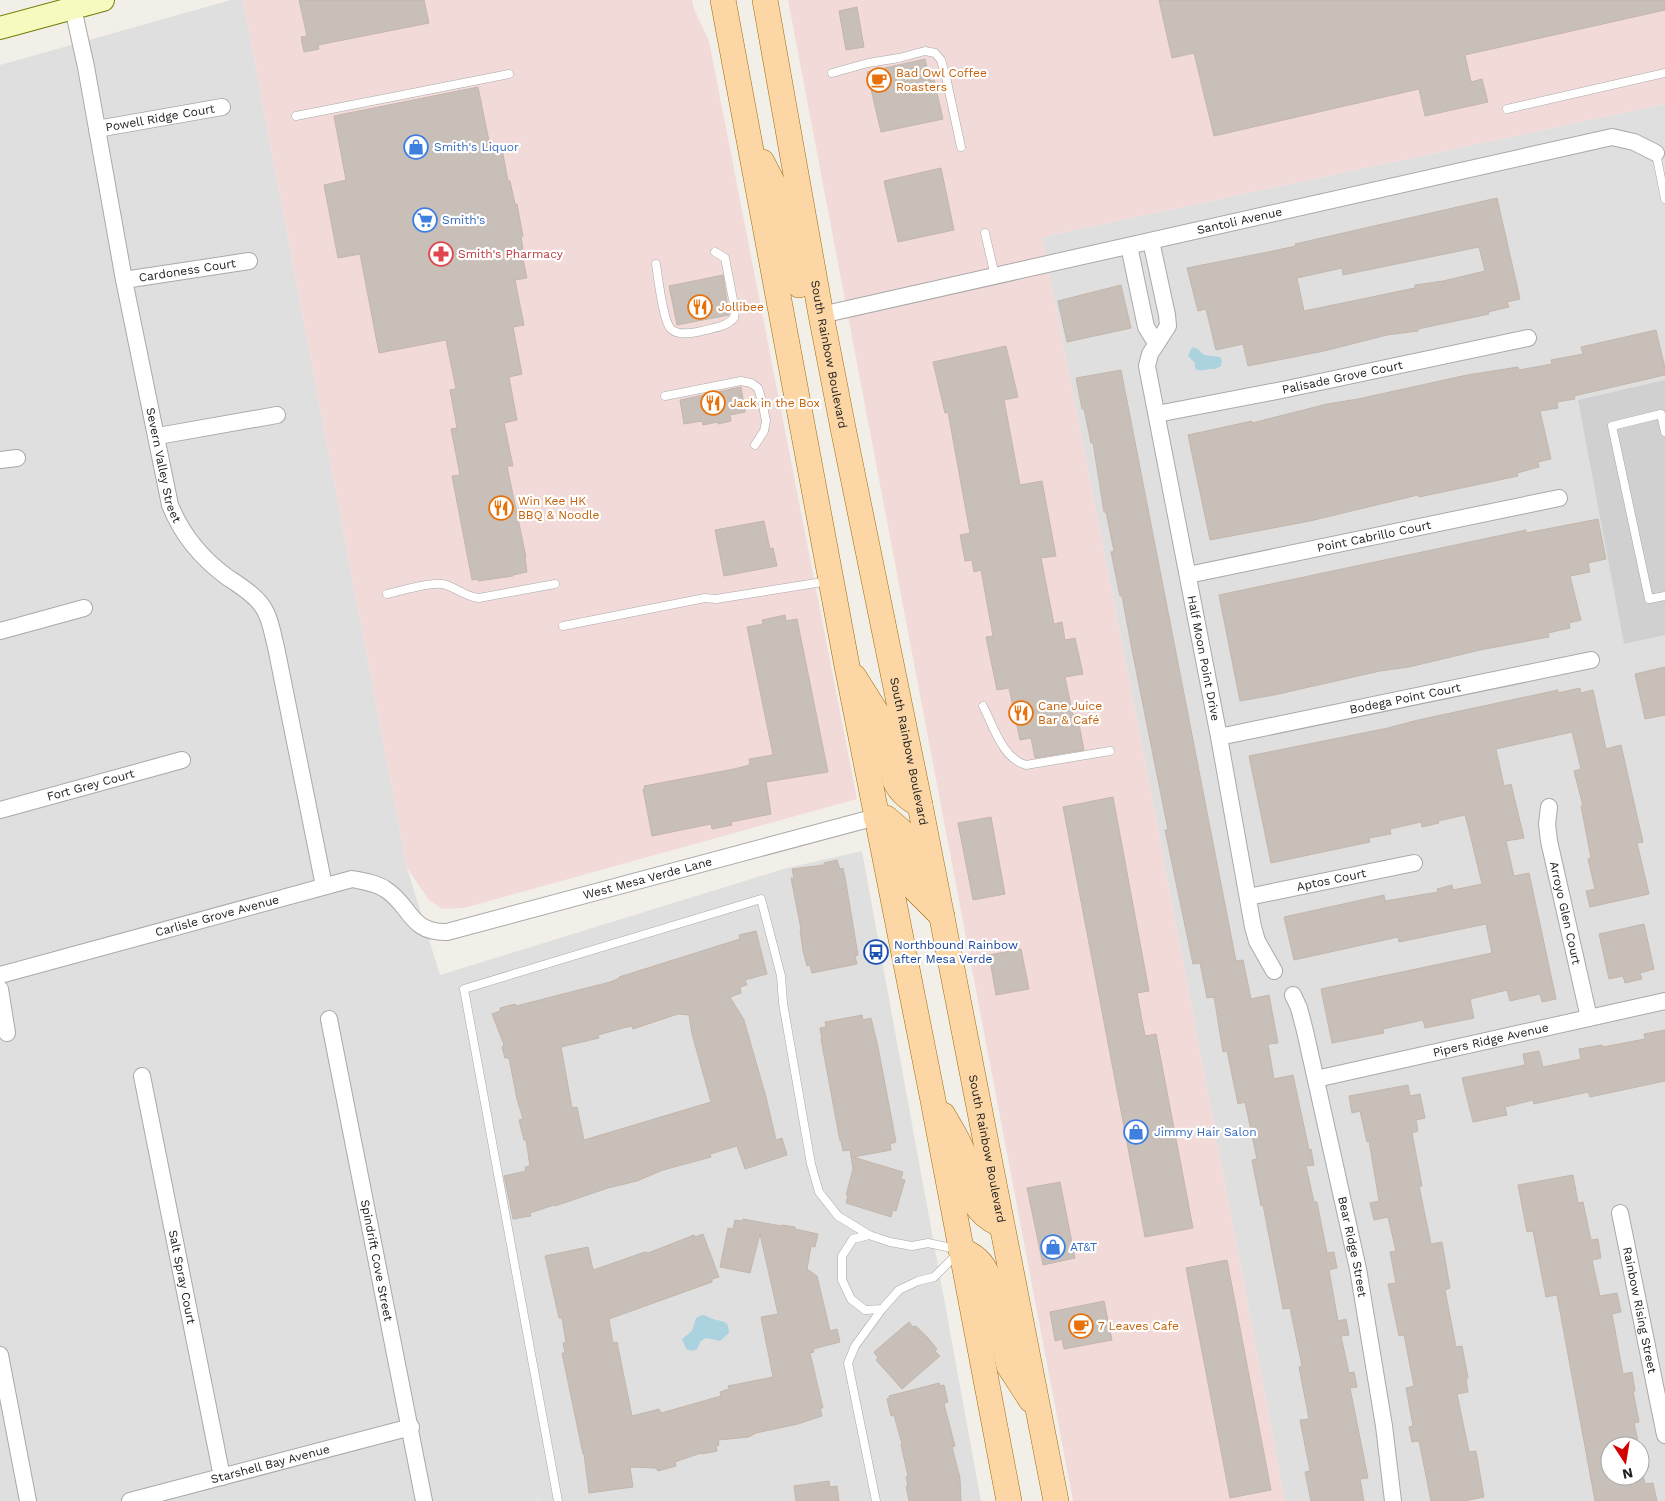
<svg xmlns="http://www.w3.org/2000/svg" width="1665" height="1501" viewBox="0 0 1665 1501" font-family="'Work Sans',sans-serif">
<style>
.residential{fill:#e0dfdf;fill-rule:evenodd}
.commercial{fill:#f2dad9}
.religious{fill:#d0d0d0}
.water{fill:#aad3df}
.building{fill:#c7bfb8;stroke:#c4b6ab;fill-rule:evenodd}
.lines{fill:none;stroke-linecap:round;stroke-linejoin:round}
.lane-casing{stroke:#a9a9a9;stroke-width:9}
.street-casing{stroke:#a9a9a9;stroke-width:18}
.secondary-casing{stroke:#707d05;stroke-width:24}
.primary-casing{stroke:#a06b00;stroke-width:26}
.lane{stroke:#fff;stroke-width:8}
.street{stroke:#fff;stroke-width:16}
.secondary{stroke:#f7fabf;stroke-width:22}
.primary{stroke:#fcd6a4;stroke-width:25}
.labels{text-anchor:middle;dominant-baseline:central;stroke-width:4.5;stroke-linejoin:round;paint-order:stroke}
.food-label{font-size:12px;fill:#c56008;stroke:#fff;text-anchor:start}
.street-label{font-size:12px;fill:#222;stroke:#fff}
.shop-label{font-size:12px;fill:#366cbe;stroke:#fff;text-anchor:start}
.health-label{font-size:12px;fill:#be3a42;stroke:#fff;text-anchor:start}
.transit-label{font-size:12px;fill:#164399;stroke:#fff;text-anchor:start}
</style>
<rect width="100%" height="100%" fill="#f2efe9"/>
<g class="residential">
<path d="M231 0H243L407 868 440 975 787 868 862 851 981 1501H539L537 1496 538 1501H0V65Z"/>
<path d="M1665 104V1501H1285L1141 739 1042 237ZM1610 1446H1640V1476H1610Z"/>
</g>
<g class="commercial">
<path d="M243 0H692L694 9 709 41 857 799 464 908 442 909 429 900 407 868Z"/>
<path d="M788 0H1665V104L1042 237 1141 739 1285 1501H1073Z"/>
</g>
<path class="religious" d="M1665 380V635L1624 644 1578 400Z"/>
<g class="water">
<path d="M1192 347 1198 349 1204 355 1220 357 1222 361 1221 366 1215 369C1208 367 1201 374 1195 368V363L1188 356Z"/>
<path d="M702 1315C707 1315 709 1318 713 1319 723 1322 729 1320 729 1333L720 1341 706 1338 701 1341 697 1349 692 1351 686 1349 682 1339 692 1331 696 1318Z"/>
</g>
<g class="building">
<path d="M299 0H424L429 23 318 45 319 49 304 52 301 37 307 36Z"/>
<path d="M1159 0H1665V10L1465 55 1471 82 1482 79 1488 102 1425 116 1419 89 1214 136 1194 53 1172 58Z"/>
<path d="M857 7 864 47 846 50 839 11Z"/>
<path d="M925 59 930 81 934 80 943 119 881 132 867 72Z"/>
<path d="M478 87 490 146 501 143 508 181H510L515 204H517L523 236 521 237 523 249 521 250 527 278 515 280 524 325 513 327 522 374 509 377 517 420 504 423 513 466H507L526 557H525L527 572 513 575V576L478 581V579L472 580 452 476 460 475 451 429 457 428 450 390 456 389 446 340 379 353 360 254 338 258 324 185 346 180 334 116Z"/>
<path d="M941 168 954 230 898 242 884 181Z"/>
<path d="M1497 198 1520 299 1507 302 1509 307 1488 312 1489 314 1418 329V331L1387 335 1324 351 1248 366 1243 344 1216 350 1206 309 1198 311 1187 268 1273 251 1296 246 1295 244ZM1479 247 1485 271 1443 281 1415 285V288L1304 311 1297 278 1342 268 1343 275Z"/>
<path d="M723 275 729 315 677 325 669 286Z"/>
<path d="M1121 285 1131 328 1067 342 1058 301Z"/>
<path d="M1656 330 1665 368V375L1574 396 1575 399 1557 402 1558 408 1540 411 1551 459 1538 462 1539 467 1517 473 1518 476 1419 497 1418 495 1310 521 1210 540 1188 435 1252 421V423L1327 404 1358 399 1467 375 1518 367 1519 370 1552 364 1551 360 1583 354 1581 347Z"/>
<path d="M1006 346 1018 397 1004 400 1020 485 1042 481 1056 556 1041 558 1054 624 1062 622 1065 640 1075 638 1083 674 1065 677 1073 715 1077 714 1084 750 1035 758 1031 738 1020 740 1009 688 997 690 986 637 993 636 981 570 974 572 972 560 965 561 960 535 970 533 948 412 945 413 933 362Z"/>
<path d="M1121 370 1236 961 1243 960 1251 999 1269 995 1278 1043 1268 1044 1274 1079 1293 1075 1309 1150 1311 1149 1314 1165 1306 1166 1314 1202H1317L1327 1253 1334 1252 1337 1268 1329 1270 1338 1321 1346 1319 1349 1335 1341 1336 1349 1373 1354 1372 1357 1387 1350 1388 1368 1478 1360 1479 1364 1501H1311L1305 1472 1310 1471 1300 1420 1309 1419 1299 1367 1302 1366 1290 1308 1283 1309 1263 1205 1261 1206 1252 1160 1257 1159 1245 1102 1238 1104 1227 1051 1223 1052 1214 997 1207 998 1200 963 1193 964 1165 830H1168L1132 650 1122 596H1120L1111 552 1114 551 1106 512H1104L1093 443H1091L1084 409H1082L1076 378Z"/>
<path d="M741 387 745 412 730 415 731 421 718 424V422L703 425 702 421 684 424 680 400Z"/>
<path d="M1598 519 1606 559 1588 563 1590 572 1570 576 1581 620 1569 623 1570 628 1548 633 1549 637 1480 650 1409 667 1380 671 1274 695 1240 701 1219 595 1526 530V533Z"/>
<path d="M764 521 770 549 773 548 777 566 724 576 715 530Z"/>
<path d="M785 615 786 621 797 619 828 772 766 782 771 814 731 822 732 825 712 829 711 824 652 836 643 789H645L644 786 734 769 750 765 749 759 773 755 747 627 763 624 762 620Z"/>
<path d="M1665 667V715L1645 719 1635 674Z"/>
<path d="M1580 688 1581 693 1593 690 1606 749 1621 745 1643 842 1637 843 1649 894 1590 907 1586 891 1595 889 1588 859 1591 858 1581 806H1583L1574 771 1581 769 1572 732 1496 749 1504 786 1511 784 1524 838 1506 841 1514 876 1529 873 1556 999 1542 1002 1540 994 1510 1001 1507 990 1470 999 1474 1018 1425 1028 1423 1020 1383 1029 1384 1033 1332 1043 1321 989 1492 953 1486 924 1399 942 1398 937 1294 960 1284 917 1384 895 1385 901 1438 892 1437 889 1452 885 1453 890 1482 884 1468 826 1465 815 1438 821 1439 823 1422 827 1421 822 1390 829 1391 834 1369 838 1370 842 1271 863 1249 756 1388 728 1418 720 1558 690V693Z"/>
<path d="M1113 797 1149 991 1137 993 1145 1036 1156 1034 1193 1228 1145 1237 1063 807Z"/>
<path d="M991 817 1005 894 973 900 958 823Z"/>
<path d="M837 860 840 869 843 868 846 883 858 955 855 956 857 964 812 973 810 965 807 966 803 951 800 930 801 929 791 878H794L792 869 824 865V863Z"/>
<path d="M1644 924 1654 969 1640 973 1642 979 1625 983 1623 976 1609 979 1599 934Z"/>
<path d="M756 931 767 974 745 980 747 985 740 987 741 993 730 997 744 1020 766 1097 776 1140 782 1138 787 1155 745 1169 737 1146 710 1154 711 1157 663 1170 637 1181 608 1188 555 1206 554 1205 530 1213 531 1216 513 1219 504 1176 526 1171 525 1167 530 1166 526 1140H524L519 1120 523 1119 517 1099 509 1058H505L502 1047 504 1045 492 1014 500 1011V1008L515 1004 516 1006 610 982 620 978 619 977 740 939 739 935ZM678 1014 689 1015 692 1034 711 1102 584 1140 577 1107 572 1108 561 1047 599 1038 598 1035 623 1028 632 1026 633 1029Z"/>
<path d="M1021 949 1029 989 996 995 989 955Z"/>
<path d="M862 1015 863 1020 871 1018 878 1047 896 1142 890 1144 891 1150 853 1157 903 1172 901 1179 905 1180 900 1197 896 1211 893 1210 891 1217 846 1203 848 1195H846L853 1169 850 1150 843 1151 841 1141H840L821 1039H822L820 1028 826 1027 825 1022Z"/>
<path d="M1665 1030V1081L1590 1097 1588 1092 1534 1104 1533 1100 1505 1107 1507 1115 1473 1122 1462 1078 1525 1065 1523 1054 1539 1051 1543 1067 1581 1059 1579 1049 1602 1045 1603 1047 1645 1039 1644 1034Z"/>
<path d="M1408 1085 1410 1096 1420 1094 1425 1118 1416 1120 1418 1131 1412 1133 1422 1186H1419L1431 1244 1442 1242 1450 1288 1445 1290 1456 1347 1462 1346 1468 1378 1466 1379 1468 1392 1457 1394 1469 1452 1476 1451 1484 1497 1464 1501H1431L1419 1441 1412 1442 1409 1427 1413 1426 1406 1388 1414 1386 1404 1335 1399 1336 1388 1284 1396 1283 1390 1252 1396 1251 1388 1217 1374 1220 1370 1203 1379 1201 1369 1141 1367 1142 1360 1111 1352 1113 1349 1096Z"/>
<path d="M1573 1175 1578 1203 1583 1202 1591 1240 1598 1239 1601 1258 1592 1260 1600 1296 1617 1293 1621 1312 1612 1314 1623 1374 1632 1372 1635 1391H1633L1639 1422 1634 1423 1639 1446H1610V1476H1643L1645 1484 1653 1483 1657 1501H1595L1557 1295 1546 1297 1533 1231 1527 1232 1518 1185Z"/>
<path d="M1060 1182 1075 1258 1043 1265 1027 1188Z"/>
<path d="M743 1219 781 1226 782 1225 795 1227V1229L818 1234 815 1247 811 1246 807 1269 817 1276 830 1331 837 1329 840 1342 813 1349 814 1352 810 1353 823 1408H820L822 1416 798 1424 756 1433 749 1437 718 1440 719 1445 716 1446 717 1451 702 1454 701 1453 675 1462 676 1466 658 1471 656 1468 630 1467 633 1487 589 1493 584 1454H583L562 1353H565L563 1343 566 1342 562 1318H559L545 1256 588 1247 593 1270 645 1252 648 1253 694 1235 695 1237 703 1234 719 1277 712 1279V1282L609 1319 613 1343 617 1342 632 1416 659 1409 661 1413 721 1396 720 1392 729 1389 728 1386 773 1377 761 1317 778 1314 760 1234 750 1273 720 1267 728 1228 733 1229 735 1220 742 1221Z"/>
<path d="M1227 1260 1271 1490 1230 1498 1186 1268Z"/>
<path d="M1104 1301 1112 1340 1064 1349 1062 1339 1055 1341 1050 1312Z"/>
<path d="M909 1322 913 1327 916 1326 928 1338 937 1349 935 1351 940 1356 902 1389 876 1360 878 1358 874 1352Z"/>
<path d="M939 1383 940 1386 944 1385 948 1402 944 1404 955 1446 952 1447 960 1478 961 1501H909L906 1486H908L906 1477 908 1476 901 1445 902 1444 894 1415 891 1416 887 1399 890 1398 889 1396Z"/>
<path d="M829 1481 830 1487 837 1486 839 1501H796L794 1486Z"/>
</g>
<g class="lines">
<g class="lane-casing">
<g id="lane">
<path d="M832 73 868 63 899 58 925 51 935 53 941 60 946 77 961 147"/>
<path d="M1507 109 1665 73"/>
<path d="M296 116 509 74"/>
<path d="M1656 153 1665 199"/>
<path d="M985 233 995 276"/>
<path d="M656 264C658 277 663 321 671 329 678 336 693 333 702 331 713 328 726 327 734 318L735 310 725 258 715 252"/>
<path d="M665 396 741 381 751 383 758 388 762 401 766 421 764 431 755 445"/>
<path d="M1665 432 1661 414 1612 426 1649 599 1665 596"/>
<path d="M387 594C401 591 429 582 442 584 455 586 464 597 479 598L555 584"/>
<path d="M563 626 705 598 716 599 829 581"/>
<path d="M983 706C994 727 1002 758 1026 765L1110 751"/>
<path d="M869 1235 890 1242 912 1246 928 1243 961 1250 934 1277 918 1281 899 1290 882 1309 865 1310 851 1299 842 1280V1256L853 1239Z"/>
<path d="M558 1501 464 989 761 899 781 976 783 1003 811 1164 819 1192 838 1216 869 1235"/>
<path d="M876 1501 848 1363 855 1346 882 1309"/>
</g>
</g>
<g class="street-casing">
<g id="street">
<path id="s1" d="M73 8 86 67 124 280 170 505C182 535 201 558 227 577 239 585 251 592 260 603 270 615 272 632 276 647L324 886"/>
<path id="s2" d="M97 129 222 107"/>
<path id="s3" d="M1151 241 1167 315 1168 326 1150 354 1147 366 1219 737 1253 927 1257 941 1274 971"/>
<path d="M1129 246 1146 327 1156 343"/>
<path id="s4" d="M124 280 249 261"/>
<path id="s5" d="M821 315 1612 137 1634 142 1656 153"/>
<path id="s6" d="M1157 414 1282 390 1528 338"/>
<path d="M158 436 277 415"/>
<path d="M0 460 17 458"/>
<path id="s7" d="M1188 575 1559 498"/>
<path d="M0 631 84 608"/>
<path id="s8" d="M1219 737 1591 660"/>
<path id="s9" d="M1549 807 1547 824 1549 841 1589 1018"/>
<path id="s10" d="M0 810 182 760"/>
<path id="s11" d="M1248 897 1414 863"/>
<path id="s12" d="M0 975 352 879C363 881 376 883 385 889 411 905 409 933 447 932L876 817"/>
<path d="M0 989 7 1033"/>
<path id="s13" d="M1293 995 1299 1008 1305 1031 1358 1269 1384 1426 1393 1501"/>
<path id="s14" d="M329 1019 424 1501"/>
<path id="s15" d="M142 1076 222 1477"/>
<path id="s16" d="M1316 1079 1665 1001"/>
<path id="s17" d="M1620 1213 1665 1435"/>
<path d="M0 1355 28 1501"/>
<path id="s18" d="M130 1501 411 1427"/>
</g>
</g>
<g class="secondary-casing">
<path id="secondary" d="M0 28 103 0"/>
</g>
<g class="primary-casing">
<g id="primary">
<path d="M723 0 847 666 932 1095 1009 1501"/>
<path id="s19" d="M765 0 821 315 844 433 920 805 1056 1501"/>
<path d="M762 162 781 199 799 285"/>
<path d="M854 677 881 720 895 781C901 793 909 799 920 805"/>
<path d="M876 817 886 818 901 831 906 841 915 889 942 916"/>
<path d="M943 1115C949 1126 957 1138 962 1150 976 1183 961 1206 1001 1225"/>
<path d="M961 1250C975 1256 982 1262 988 1276L1009 1366 1031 1400"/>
</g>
</g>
<use href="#lane" class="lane"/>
<use href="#street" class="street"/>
<use href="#secondary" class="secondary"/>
<use href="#primary" class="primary"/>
</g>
<defs>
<g id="cafe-ring" transform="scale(1.25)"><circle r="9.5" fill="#fff" stroke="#e8710a" stroke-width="1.5"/><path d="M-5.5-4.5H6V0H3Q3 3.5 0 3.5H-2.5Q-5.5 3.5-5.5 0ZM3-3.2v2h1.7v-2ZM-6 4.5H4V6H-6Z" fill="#e8710a"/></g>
<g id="shop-ring" transform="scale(1.25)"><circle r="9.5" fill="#fff" stroke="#3f7fe0" stroke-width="1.5"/><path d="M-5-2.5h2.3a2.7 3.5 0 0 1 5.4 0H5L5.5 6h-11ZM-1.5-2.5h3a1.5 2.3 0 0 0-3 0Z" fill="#3f7fe0"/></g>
<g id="supermarket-ring" transform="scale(1.25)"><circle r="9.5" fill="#fff" stroke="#3f7fe0" stroke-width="1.5"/><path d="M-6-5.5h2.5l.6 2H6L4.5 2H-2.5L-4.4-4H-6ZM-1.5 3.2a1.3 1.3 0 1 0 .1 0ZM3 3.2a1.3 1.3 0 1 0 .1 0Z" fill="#3f7fe0"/></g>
<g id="pharmacy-ring" transform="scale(1.25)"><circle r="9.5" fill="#fff" stroke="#e0444e" stroke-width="1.5"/><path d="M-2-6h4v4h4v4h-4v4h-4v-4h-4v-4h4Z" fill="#e0444e"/></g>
<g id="restaurant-ring" transform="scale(1.25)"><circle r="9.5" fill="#fff" stroke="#e8710a" stroke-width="1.5"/><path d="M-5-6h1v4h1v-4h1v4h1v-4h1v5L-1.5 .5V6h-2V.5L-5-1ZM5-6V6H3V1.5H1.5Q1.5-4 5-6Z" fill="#e8710a"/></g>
<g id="bus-ring" transform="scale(1.25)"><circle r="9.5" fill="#fff" stroke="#1a4fb4" stroke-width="1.5"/><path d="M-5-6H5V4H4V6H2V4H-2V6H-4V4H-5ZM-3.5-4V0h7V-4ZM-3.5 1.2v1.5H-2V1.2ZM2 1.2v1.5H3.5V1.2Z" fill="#1a4fb4"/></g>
</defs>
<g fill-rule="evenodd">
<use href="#cafe-ring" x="879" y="80"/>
<use href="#shop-ring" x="416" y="147"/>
<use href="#supermarket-ring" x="425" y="220"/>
<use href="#pharmacy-ring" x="441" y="254"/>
<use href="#restaurant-ring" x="700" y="307"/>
<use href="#restaurant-ring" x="713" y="403"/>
<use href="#restaurant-ring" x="501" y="508"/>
<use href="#restaurant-ring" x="1021" y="713"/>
<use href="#bus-ring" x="876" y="952"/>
<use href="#shop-ring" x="1136" y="1132"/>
<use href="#shop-ring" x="1053" y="1247"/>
<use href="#cafe-ring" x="1081" y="1326"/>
</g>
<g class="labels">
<g class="food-label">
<text x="896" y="73">Bad Owl Coffee<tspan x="896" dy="14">Roasters</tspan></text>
<text x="718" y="307">Jollibee</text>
<text x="730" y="403">Jack in the Box</text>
<text x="518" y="501">Win Kee HK<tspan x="518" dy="14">BBQ &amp; Noodle</tspan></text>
<text x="1038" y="706">Cane Juice<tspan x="1038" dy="14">Bar &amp; Café</tspan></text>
<text x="1098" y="1326">7 Leaves Cafe</text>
</g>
<g class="street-label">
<text stroke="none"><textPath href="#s2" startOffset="64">Powell Ridge Court</textPath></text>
<text stroke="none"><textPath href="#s5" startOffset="429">Santoli Avenue</textPath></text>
<text stroke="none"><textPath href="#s4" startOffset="64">Cardoness Court</textPath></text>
<text stroke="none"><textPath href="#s19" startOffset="360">South Rainbow Boulevard</textPath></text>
<text stroke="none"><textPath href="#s6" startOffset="189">Palisade Grove Court</textPath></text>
<text stroke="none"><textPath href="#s1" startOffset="466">Severn Valley Street</textPath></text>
<text stroke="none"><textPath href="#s7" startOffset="190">Point Cabrillo Court</textPath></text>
<text stroke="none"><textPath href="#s3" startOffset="430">Half Moon Point Drive</textPath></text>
<text stroke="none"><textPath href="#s8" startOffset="190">Bodega Point Court</textPath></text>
<text stroke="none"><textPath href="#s19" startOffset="765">South Rainbow Boulevard</textPath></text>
<text stroke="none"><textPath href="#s10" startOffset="94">Fort Grey Court</textPath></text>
<text stroke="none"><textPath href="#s12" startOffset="686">West Mesa Verde Lane</textPath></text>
<text stroke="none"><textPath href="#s11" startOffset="85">Aptos Court</textPath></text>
<text stroke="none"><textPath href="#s9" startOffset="108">Arroyo Glen Court</textPath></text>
<text stroke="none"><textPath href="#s12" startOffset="225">Carlisle Grove Avenue</textPath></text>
<text stroke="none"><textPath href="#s16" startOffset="179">Pipers Ridge Avenue</textPath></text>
<text stroke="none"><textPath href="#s19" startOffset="1170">South Rainbow Boulevard</textPath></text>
<text stroke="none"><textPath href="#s13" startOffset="259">Bear Ridge Street</textPath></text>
<text stroke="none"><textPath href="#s14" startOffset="246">Spindrift Cove Street</textPath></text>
<text stroke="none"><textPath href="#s15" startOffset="205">Salt Spray Court</textPath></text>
<text stroke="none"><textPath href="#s17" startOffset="99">Rainbow Rising Street</textPath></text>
<text stroke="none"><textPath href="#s18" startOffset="145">Starshell Bay Avenue</textPath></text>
</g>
<g class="shop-label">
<text x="434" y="147">Smith's Liquor</text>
<text x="442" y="220">Smith's</text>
<text x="1154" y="1132">Jimmy Hair Salon</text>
<text x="1070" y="1247">AT&amp;T</text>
</g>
<g class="health-label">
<text x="458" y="254">Smith's Pharmacy</text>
</g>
<g class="transit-label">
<text x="894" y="945">Northbound Rainbow<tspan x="894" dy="14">after Mesa Verde</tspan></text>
</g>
</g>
<g transform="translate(1625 1461) rotate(168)"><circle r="24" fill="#ffffff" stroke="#a7a7a7"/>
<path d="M0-4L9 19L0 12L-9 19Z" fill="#d40000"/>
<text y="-8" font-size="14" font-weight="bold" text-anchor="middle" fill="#222222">N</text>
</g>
</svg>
